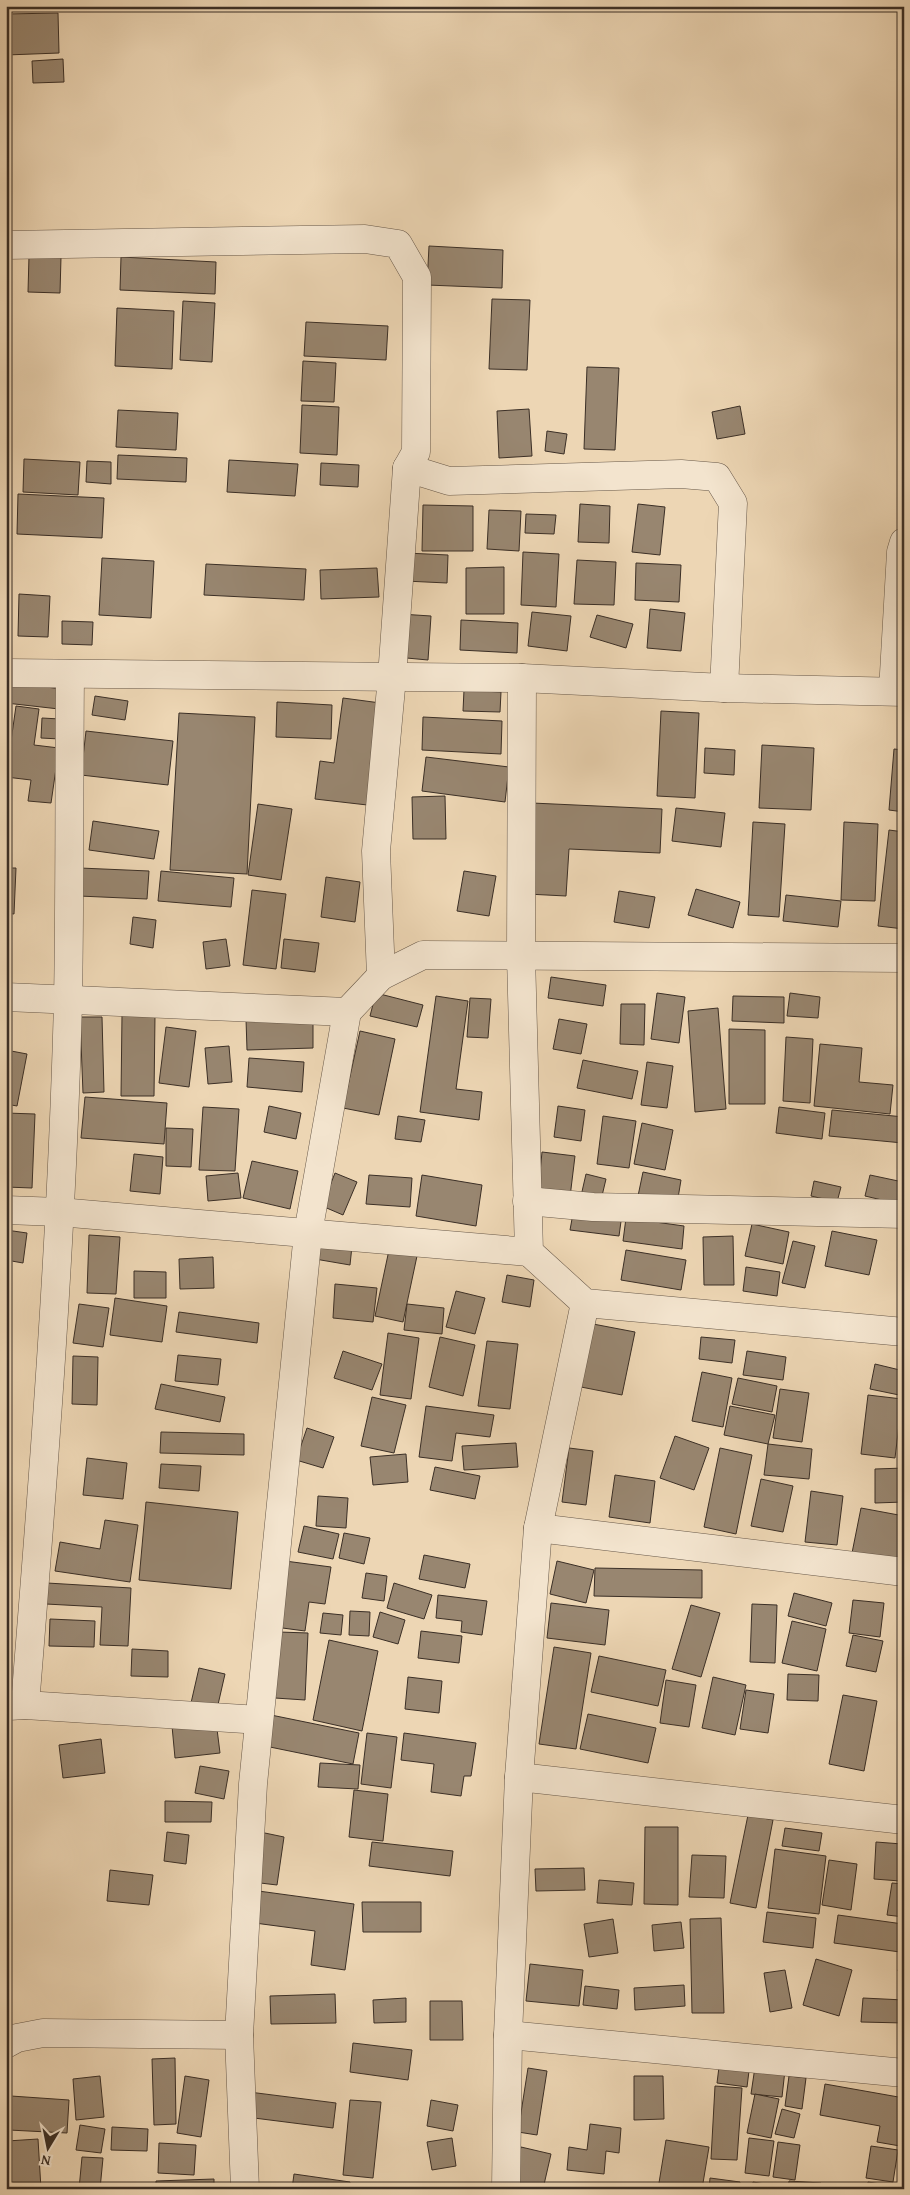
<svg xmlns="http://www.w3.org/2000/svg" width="910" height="2195" viewBox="0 0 910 2195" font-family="'Gentium Book Plus',serif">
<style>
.building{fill:#988670;stroke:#3b2f26}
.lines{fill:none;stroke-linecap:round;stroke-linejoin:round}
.minor-casing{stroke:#68594a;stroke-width:29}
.minor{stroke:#f3e4ce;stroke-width:28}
</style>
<rect width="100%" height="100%" fill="#edd6b4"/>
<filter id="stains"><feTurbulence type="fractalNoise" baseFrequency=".004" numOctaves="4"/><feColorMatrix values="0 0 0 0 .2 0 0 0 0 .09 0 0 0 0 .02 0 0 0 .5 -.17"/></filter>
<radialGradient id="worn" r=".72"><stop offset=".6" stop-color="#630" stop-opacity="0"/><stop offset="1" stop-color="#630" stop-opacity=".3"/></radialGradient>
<g class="building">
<path d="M58 13 59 53 6 55V14Z"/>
<path d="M63 59 64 82 33 83 32 61Z"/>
<path d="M429 246 503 250 502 288 427 285Z"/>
<path d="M29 256 61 257 60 293 28 292Z"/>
<path d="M121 257 216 262 215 294 120 290Z"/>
<path d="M492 299 530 300 527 370 489 369Z"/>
<path d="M183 301 215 303 212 362 180 360Z"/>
<path d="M117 308 174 311 172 369 115 366Z"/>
<path d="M306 322 388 326 386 360 304 356Z"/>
<path d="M303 361 336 363 334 402 301 401Z"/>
<path d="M587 367 619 368 615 450 584 449Z"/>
<path d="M6 394H11L9 443H6Z"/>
<path d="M302 405 339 407 337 455 300 453Z"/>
<path d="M740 406 745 434 717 439 712 412Z"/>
<path d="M529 409 532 456 499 458 497 411Z"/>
<path d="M118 410 178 413 176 450 116 447Z"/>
<path d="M547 431 567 434 564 454 545 451Z"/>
<path d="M118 455 187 458 186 482 117 479Z"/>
<path d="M24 459 80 462 78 495 23 492Z"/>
<path d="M229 460 298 464 295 496 227 492Z"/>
<path d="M87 461 111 462V484L86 482Z"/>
<path d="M321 463 359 465 358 487 320 485Z"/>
<path d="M18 494 104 498 102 538 17 534Z"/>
<path d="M580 504 610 506 609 543 578 542Z"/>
<path d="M638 504 665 507 660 555 632 552Z"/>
<path d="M423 505 473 506V551H422Z"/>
<path d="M489 510 521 511 519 551 487 549Z"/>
<path d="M526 514 556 515 554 534 525 533Z"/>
<path d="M523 552 559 554 556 607 521 605Z"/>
<path d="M406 553 448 555 447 583 405 581Z"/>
<path d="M102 558 154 561 151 618 99 615Z"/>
<path d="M577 560 616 562 614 605 574 604Z"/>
<path d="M636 563 681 565 679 602 635 600Z"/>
<path d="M206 564 306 569 304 600 204 595Z"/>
<path d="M504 567V614H466V568Z"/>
<path d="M377 568 379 597 321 599 320 570Z"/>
<path d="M19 594 50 596 48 637 18 636Z"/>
<path d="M650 609 685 613 681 651 647 648Z"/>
<path d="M532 612 571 616 567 651 528 646Z"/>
<path d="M400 614 431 616 428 660 396 657Z"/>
<path d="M597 615 633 624 626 648 590 637Z"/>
<path d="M461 620 518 623 517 653 460 650Z"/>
<path d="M62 621 93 622 92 645 62 644Z"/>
<path d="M6 682 62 689 59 709 6 703Z"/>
<path d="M464 690 501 692 500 712 463 711Z"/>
<path d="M95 696 128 701 125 720 92 715Z"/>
<path d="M343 698 388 704 376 806 315 799 320 761 334 763Z"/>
<path d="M277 702 332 705 331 739 276 737Z"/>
<path d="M16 706 39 709 34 745 59 748 51 803 28 801 31 780 6 777V747L10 748Z"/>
<path d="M661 711 699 713 695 798 657 796Z"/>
<path d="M179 713 255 717 247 874 170 870Z"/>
<path d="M423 717 502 721 501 754 422 750Z"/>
<path d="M42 718 60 719V739L41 738Z"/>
<path d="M86 731 173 741 168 785 81 775Z"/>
<path d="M762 745 814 748 811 810 759 808Z"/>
<path d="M705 748 735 750 734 775 704 773Z"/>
<path d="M894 749 904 750V812L889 810Z"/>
<path d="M426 757 509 767 505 802 422 791Z"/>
<path d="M445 796 446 839H413L412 797Z"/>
<path d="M532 803 662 809 660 853 569 849 566 896 527 894Z"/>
<path d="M258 804 292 809 281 880 248 875Z"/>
<path d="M676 808 725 813 721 847 672 841Z"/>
<path d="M93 821 159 831 154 859 89 850Z"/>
<path d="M753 822 785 824 779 917 748 915Z"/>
<path d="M844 822 878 824 875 901 841 900Z"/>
<path d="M889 830 904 832V929L878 926Z"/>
<path d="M6 868H16L14 914 6 913Z"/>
<path d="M80 868 149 871 147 899 79 896Z"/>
<path d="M161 871 234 878 231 907 158 901Z"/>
<path d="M464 871 496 876 489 916 457 911Z"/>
<path d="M326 877 360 882 355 922 321 917Z"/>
<path d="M696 889 740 902 733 928 688 915Z"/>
<path d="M252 890 286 894 276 969 243 965Z"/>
<path d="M619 891 655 897 649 928 614 922Z"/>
<path d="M786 895 841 901 838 927 783 921Z"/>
<path d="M133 917 156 920 153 948 130 944Z"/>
<path d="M226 939 230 966 206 969 203 942Z"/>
<path d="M284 939 319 943 315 972 281 968Z"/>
<path d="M551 977 606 985 603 1006 548 998Z"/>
<path d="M376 993 423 1005 417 1027 370 1016Z"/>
<path d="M657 993 685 997 679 1043 651 1039Z"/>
<path d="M790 993 820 997 818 1018 787 1016Z"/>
<path d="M436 996 468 1001 456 1089 482 1092 479 1120 420 1112Z"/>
<path d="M733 996 784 997V1023L732 1021Z"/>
<path d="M470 998 491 999 488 1038 467 1037Z"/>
<path d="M621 1004H645L644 1045 620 1044Z"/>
<path d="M718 1008 726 1109 695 1112 688 1011Z"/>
<path d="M122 1015H155L154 1096H121Z"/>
<path d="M80 1017H102L104 1092 83 1093Z"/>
<path d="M313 1017V1048L247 1050 246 1019Z"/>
<path d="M559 1019 587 1024 581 1054 553 1049Z"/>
<path d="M166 1027 196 1031 189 1087 159 1083Z"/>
<path d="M729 1029 765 1030V1104H729Z"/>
<path d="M360 1031 395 1039 379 1115 343 1108Z"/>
<path d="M786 1037 813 1039 810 1103 783 1101Z"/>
<path d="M820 1044 862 1048 859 1082 893 1085 890 1114 814 1106Z"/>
<path d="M229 1046 232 1082 208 1084 205 1048Z"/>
<path d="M6 1050 27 1054 17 1106 6 1104Z"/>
<path d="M249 1058 304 1062 302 1092 247 1087Z"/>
<path d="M583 1060 638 1071 632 1099 577 1088Z"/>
<path d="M647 1062 673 1066 667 1108 641 1105Z"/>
<path d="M85 1097 167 1103 164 1144 81 1138Z"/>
<path d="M269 1106 301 1113 296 1139 264 1132Z"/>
<path d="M558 1106 585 1110 581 1141 554 1137Z"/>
<path d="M203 1107 239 1109 235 1171 199 1170Z"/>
<path d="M779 1107 825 1113 822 1139 776 1133Z"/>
<path d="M832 1110 904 1117 903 1143 829 1136Z"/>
<path d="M6 1113 35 1114 32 1188 6 1187Z"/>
<path d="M398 1116 425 1120 421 1142 395 1139Z"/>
<path d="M603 1116 636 1121 629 1168 597 1164Z"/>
<path d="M642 1123 673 1130 665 1170 634 1164Z"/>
<path d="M166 1128 193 1129 191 1167 166 1166Z"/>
<path d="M542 1152 575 1156 570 1197 538 1193Z"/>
<path d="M134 1154 163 1157 160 1194 130 1191Z"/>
<path d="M252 1161 298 1171 290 1209 243 1198Z"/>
<path d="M643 1172 681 1180 677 1204 638 1196Z"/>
<path d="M238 1173 241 1198 208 1201 206 1176Z"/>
<path d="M335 1173 357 1182 343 1215 322 1206Z"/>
<path d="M586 1174 606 1179 601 1200 581 1196Z"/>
<path d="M369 1175 412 1178 410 1207 366 1204Z"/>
<path d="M422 1175 482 1185 476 1226 416 1216Z"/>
<path d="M870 1175 903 1182 899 1204 865 1196Z"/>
<path d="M814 1181 841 1187 837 1202 811 1196Z"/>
<path d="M574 1208 622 1214 619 1236 570 1230Z"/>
<path d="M626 1218 684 1226 682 1249 623 1241Z"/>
<path d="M752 1224 789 1232 783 1264 745 1256Z"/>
<path d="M6 1230 27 1233 23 1263 6 1260Z"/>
<path d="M832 1231 877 1240 869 1275 825 1266Z"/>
<path d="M89 1235 120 1237 116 1294 87 1293Z"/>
<path d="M733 1236 734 1285H704L703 1237Z"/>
<path d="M317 1241 352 1246 350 1265 315 1259Z"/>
<path d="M793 1241 815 1246 805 1288 782 1283Z"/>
<path d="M389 1250 417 1256 403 1322 375 1316Z"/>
<path d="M626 1250 686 1260 681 1290 621 1280Z"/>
<path d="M213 1257 214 1288 180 1289 179 1259Z"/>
<path d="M746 1267 780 1272 777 1296 743 1291Z"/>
<path d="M134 1271 166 1272V1298H134Z"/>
<path d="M507 1275 534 1280 530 1307 502 1302Z"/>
<path d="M335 1284 377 1288 373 1322 333 1318Z"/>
<path d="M456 1291 485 1298 475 1334 446 1327Z"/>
<path d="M115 1298 167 1306 162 1342 110 1335Z"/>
<path d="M79 1304 109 1308 103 1347 73 1343Z"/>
<path d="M407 1304 444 1308 442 1334 404 1330Z"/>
<path d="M179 1312 259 1323 257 1343 176 1332Z"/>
<path d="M593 1324 635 1332 622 1395 581 1387Z"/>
<path d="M388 1333 419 1338 411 1399 380 1395Z"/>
<path d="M440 1337 475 1345 463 1396 429 1387Z"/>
<path d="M701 1337 735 1340 732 1363 699 1359Z"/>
<path d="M487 1341 518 1344 510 1409 478 1406Z"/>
<path d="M343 1351 382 1364 372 1390 334 1378Z"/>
<path d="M747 1351 786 1357 783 1380 743 1375Z"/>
<path d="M178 1355 221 1359 218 1385 175 1381Z"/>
<path d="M73 1356 98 1357 97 1405 72 1404Z"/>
<path d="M875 1364 904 1371V1396L870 1389Z"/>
<path d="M702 1372 732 1378 723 1427 692 1421Z"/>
<path d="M738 1378 777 1386 772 1412 732 1404Z"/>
<path d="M161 1384 225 1397 220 1422 155 1409Z"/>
<path d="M780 1389 809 1393 802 1442 773 1438Z"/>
<path d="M868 1395 902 1399 895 1458 861 1454Z"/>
<path d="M372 1397 406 1405 394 1453 361 1446Z"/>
<path d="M426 1406 494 1415 490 1437 456 1433 452 1461 419 1457Z"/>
<path d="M730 1406 775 1415 768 1444 724 1435Z"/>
<path d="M307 1428 334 1437 323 1468 296 1460Z"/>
<path d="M161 1432 244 1434V1455L160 1453Z"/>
<path d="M675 1436 709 1448 694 1490 660 1478Z"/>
<path d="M516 1443 518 1467 464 1470 462 1446Z"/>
<path d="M768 1444 812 1449 809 1479 764 1475Z"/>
<path d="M569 1448 593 1451 586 1505 562 1502Z"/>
<path d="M720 1448 752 1455 736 1534 704 1527Z"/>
<path d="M6 1454 11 1455 10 1490H6Z"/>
<path d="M406 1454 408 1482 373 1485 370 1457Z"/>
<path d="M87 1458 127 1463 123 1499 83 1495Z"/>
<path d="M161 1464 201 1466 199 1491 159 1488Z"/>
<path d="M435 1467 480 1476 475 1499 430 1490Z"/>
<path d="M904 1468V1502L875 1503V1469Z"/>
<path d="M615 1475 655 1481 650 1523 609 1517Z"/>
<path d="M761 1479 793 1486 783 1532 751 1526Z"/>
<path d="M811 1491 843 1496 837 1545 805 1542Z"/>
<path d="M318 1496 348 1498 346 1528 316 1526Z"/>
<path d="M146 1502 238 1512 231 1589 139 1580Z"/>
<path d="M861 1508 904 1516V1562L852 1553Z"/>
<path d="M105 1520 138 1525 130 1582 55 1571 60 1542 100 1549Z"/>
<path d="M304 1526 339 1534 333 1559 298 1552Z"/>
<path d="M344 1533 370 1538 364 1564 339 1558Z"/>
<path d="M424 1555 470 1564 465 1588 419 1579Z"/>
<path d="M285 1561 331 1567 325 1604 309 1602 305 1631 275 1627Z"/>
<path d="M557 1561 594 1570 586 1603 550 1594Z"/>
<path d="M595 1568 702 1570V1598L594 1596Z"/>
<path d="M366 1573 387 1576 384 1601 362 1598Z"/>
<path d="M47 1583 131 1588 128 1646 100 1645 102 1607 46 1604Z"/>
<path d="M394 1583 432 1595 424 1619 387 1608Z"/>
<path d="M794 1593 832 1603 826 1626 788 1616Z"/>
<path d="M438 1595 487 1601 482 1635 461 1632 462 1621 436 1618Z"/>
<path d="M853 1600 884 1603 880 1637 849 1633Z"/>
<path d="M551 1603 609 1610 605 1645 547 1638Z"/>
<path d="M752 1604 777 1605 775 1663 750 1662Z"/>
<path d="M691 1605 720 1613 701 1677 672 1669Z"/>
<path d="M350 1611 370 1612 369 1636 349 1635Z"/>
<path d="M380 1612 405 1620 398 1644 373 1637Z"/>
<path d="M323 1613 343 1615 341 1635 320 1633Z"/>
<path d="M50 1619 95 1621 94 1647 49 1646Z"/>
<path d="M792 1621 826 1629 817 1671 782 1663Z"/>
<path d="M421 1631 462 1636 459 1663 418 1658Z"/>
<path d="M279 1632 308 1633 305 1700 275 1698Z"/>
<path d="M853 1635 883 1641 876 1672 846 1666Z"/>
<path d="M329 1640 378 1651 362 1731 313 1720Z"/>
<path d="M554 1647 591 1653 576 1749 539 1744Z"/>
<path d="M132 1649 168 1651V1677L131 1676Z"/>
<path d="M599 1656 666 1670 658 1706 591 1692Z"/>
<path d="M199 1668 225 1674 217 1709 191 1703Z"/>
<path d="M788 1674 819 1675 818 1701 787 1700Z"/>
<path d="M408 1677 442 1681 439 1713 405 1709Z"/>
<path d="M713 1677 746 1685 735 1735 702 1728Z"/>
<path d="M666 1680 696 1685 689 1727 660 1723Z"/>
<path d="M746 1690 774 1694 768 1733 740 1729Z"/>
<path d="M843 1695 877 1701 864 1771 829 1764Z"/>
<path d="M588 1714 656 1728 648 1763 580 1749Z"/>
<path d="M271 1715 359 1733 353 1764 265 1746Z"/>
<path d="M216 1721 220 1753 175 1758 172 1726Z"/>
<path d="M367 1733 397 1737 391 1788 361 1784Z"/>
<path d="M404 1733 476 1743 471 1776H464L461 1796 431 1792 434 1764 401 1760Z"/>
<path d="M101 1739 105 1773 63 1778 59 1745Z"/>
<path d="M320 1763 360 1765 358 1789 318 1787Z"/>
<path d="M200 1766 229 1771 224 1799 195 1793Z"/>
<path d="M354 1790 388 1794 383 1841 349 1837Z"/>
<path d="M165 1801 212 1802 211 1822H165Z"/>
<path d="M748 1815 773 1820 756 1908 730 1903Z"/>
<path d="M645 1827H678V1905L644 1904Z"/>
<path d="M785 1828 822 1833 819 1851 782 1846Z"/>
<path d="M167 1832 189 1835 186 1864 164 1861Z"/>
<path d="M260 1832 284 1837 277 1885 252 1882Z"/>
<path d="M372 1842 453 1851 450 1876 369 1866Z"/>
<path d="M876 1842 902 1844 900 1881 874 1879Z"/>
<path d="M775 1849 826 1856 819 1914 768 1908Z"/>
<path d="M692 1855 726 1856 724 1898 689 1897Z"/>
<path d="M829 1860 857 1864 851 1910 822 1905Z"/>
<path d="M584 1868 585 1890 536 1891 535 1869Z"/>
<path d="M110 1870 153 1875 149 1905 107 1901Z"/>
<path d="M599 1880 634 1883 632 1905 597 1903Z"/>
<path d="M892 1883 904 1884V1917L887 1915Z"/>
<path d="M251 1890 354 1904 345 1970 311 1965 315 1931 247 1922Z"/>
<path d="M362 1902H421V1932H363Z"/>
<path d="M767 1912 816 1918 813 1948 763 1942Z"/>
<path d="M838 1915 903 1924 900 1952 834 1943Z"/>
<path d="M721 1918 724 2013H692L690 1919Z"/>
<path d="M613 1919 618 1953 589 1957 584 1924Z"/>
<path d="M681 1922 684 1948 654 1951 652 1925Z"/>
<path d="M904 1948V1972L898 1971Z"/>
<path d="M816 1959 852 1970 839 2016 803 2005Z"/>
<path d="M530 1964 583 1970 579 2006 526 2001Z"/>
<path d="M785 1970 792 2008 770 2012 764 1973Z"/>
<path d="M684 1985 685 2006 635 2010 634 1988Z"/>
<path d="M585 1986 619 1990 617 2009 583 2005Z"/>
<path d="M335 1994 336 2023 271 2024 270 1996Z"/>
<path d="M406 1998V2022L374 2023 373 2000Z"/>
<path d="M863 1998 904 2000V2023L861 2022Z"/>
<path d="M430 2001H462L463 2040H430Z"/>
<path d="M353 2043 412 2050 408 2080 350 2072Z"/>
<path d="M175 2058 176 2124 154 2125 152 2059Z"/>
<path d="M719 2067 749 2071 747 2087 717 2083Z"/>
<path d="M755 2067 785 2070 782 2097 751 2094Z"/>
<path d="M528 2068 547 2071 537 2135 518 2132Z"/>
<path d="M100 2076 104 2117 76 2120 73 2079Z"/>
<path d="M185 2076 209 2080 201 2137 177 2133Z"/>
<path d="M634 2076H663L664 2119 634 2120Z"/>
<path d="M789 2076 806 2078 802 2109 785 2106Z"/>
<path d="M825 2084 904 2098V2124L900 2146 877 2142 880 2126 820 2115Z"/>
<path d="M715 2086 742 2088 737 2160 711 2159Z"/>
<path d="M249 2092 336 2103 333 2128 246 2117Z"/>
<path d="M755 2094 779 2099 771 2138 747 2133Z"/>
<path d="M11 2096 69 2100 67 2133 9 2130Z"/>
<path d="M350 2100 381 2102 373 2178 343 2175Z"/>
<path d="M431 2100 458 2105 453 2131 427 2126Z"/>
<path d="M782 2109 800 2114 794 2138 775 2134Z"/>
<path d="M590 2124 621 2128 619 2153 606 2151 604 2174 567 2170 569 2147 587 2150Z"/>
<path d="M80 2125 105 2129 101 2153 76 2150Z"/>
<path d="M112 2127 148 2129 147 2151 111 2150Z"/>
<path d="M452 2138 456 2166 432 2170 427 2142Z"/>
<path d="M749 2138 774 2141 769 2176 745 2173Z"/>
<path d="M38 2139 41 2189H10L7 2141Z"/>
<path d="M666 2140 709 2147 702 2189H658Z"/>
<path d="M778 2142 800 2145 795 2180 773 2177Z"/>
<path d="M159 2143 196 2145 194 2175 158 2173Z"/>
<path d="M871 2146 898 2150 893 2182 866 2178Z"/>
<path d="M521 2147 551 2154 543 2189H511Z"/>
<path d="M82 2157 103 2158 100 2189H79Z"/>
<path d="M294 2174 350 2182 349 2189H292Z"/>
<path d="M710 2178 740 2182 739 2189H709Z"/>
<path d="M214 2179V2189H156V2181Z"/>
<path d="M789 2181 821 2183 820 2189H788Z"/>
<path d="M753 2182 782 2187V2189H752Z"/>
<path d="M868 2182 893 2186 892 2189H867Z"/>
</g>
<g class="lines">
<g class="minor-casing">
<g id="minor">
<path d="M6 245 365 239 398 244 417 277 416 452 407 468 392 677 376 851 381 976"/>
<path d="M407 468 449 481 681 474 717 477 733 503 724 688"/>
<path d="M6 673 522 678 724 688 904 692"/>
<path d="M522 678 521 956 529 1252 585 1303 904 1332"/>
<path d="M893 691 901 552 904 542"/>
<path d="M6 997 347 1012"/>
<path d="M527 1201 593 1207 904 1214"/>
<path d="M6 1210 59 1212 529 1252"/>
<path d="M538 1528 904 1572"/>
<path d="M25 1705C44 1471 62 1236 68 1001 70 892 69 783 70 674"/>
<path d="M9 1706 25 1705 259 1720"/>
<path d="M519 1777 904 1820"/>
<path d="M508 2035 904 2073"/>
<path d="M6 2044 17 2038 43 2033 239 2035"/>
<path d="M245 2189 239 2035 253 1784 308 1233 347 1012 381 976 423 955 904 958"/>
<path d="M506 2189 508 2035 519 1777 538 1528 585 1303"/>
</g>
</g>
<use href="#minor" class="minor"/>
</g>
<rect width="910" height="2195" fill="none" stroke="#edd6b4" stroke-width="25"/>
<rect x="8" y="8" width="895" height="2180" fill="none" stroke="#3b2f26" stroke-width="2.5"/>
<rect x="12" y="12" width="885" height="2170" fill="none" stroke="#3b2f26"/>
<g transform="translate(48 2148) rotate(190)" stroke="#f3e4ce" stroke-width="4" paint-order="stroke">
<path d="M0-4L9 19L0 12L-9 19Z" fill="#3b2f26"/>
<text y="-8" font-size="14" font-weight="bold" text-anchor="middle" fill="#3b2f26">N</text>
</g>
<rect width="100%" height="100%" filter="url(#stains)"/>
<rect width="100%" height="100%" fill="url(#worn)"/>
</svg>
